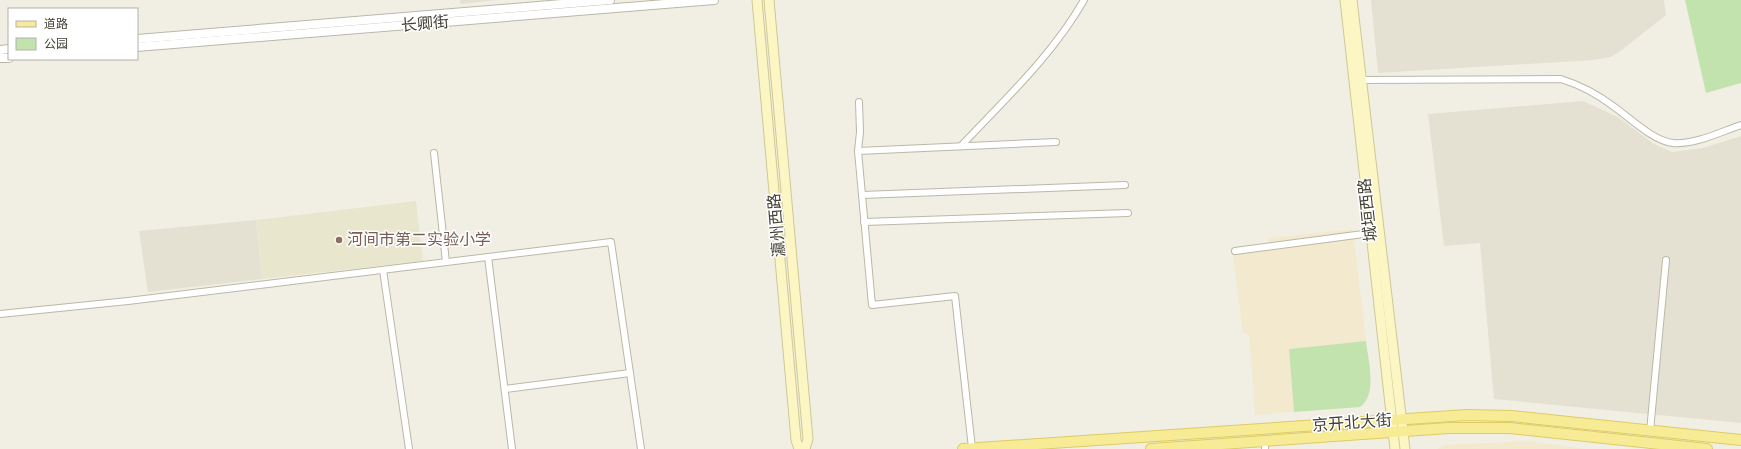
<svg xmlns="http://www.w3.org/2000/svg" width="1741" height="449" viewBox="0 0 1741 449" font-family="'Alegreya Sans','Noto Sans SC',sans-serif">
<style>
.residential{fill:#e4e1d2}
.commercial{fill:#f2e9cf}
.education{fill:#e9e6ce}
.green{fill:#c3e3ae}
.lines{fill:none;stroke-linecap:round;stroke-linejoin:round}
.minor-casing{stroke:#bbb8a7;stroke-width:8}
.tertiary-casing{stroke:#bbb8a7;stroke-width:10}
.secondary-casing{stroke:#cfc896;stroke-width:11}
.primary-casing{stroke:#dccb66;stroke-width:12}
.minor{stroke:#fff;stroke-width:6}
.tertiary{stroke:#fff;stroke-width:8}
.secondary{stroke:#fbf6c3;stroke-width:9}
.primary{stroke:#f8eb95;stroke-width:10}
.education-dot{fill:#8d6e63;stroke:#fff;stroke-width:1.5}
.labels{text-anchor:middle;dominant-baseline:central;stroke-width:3;stroke-linejoin:round;paint-order:stroke}
.street-label{font-size:16px;fill:#423f34;stroke:#fff}
.education-label{font-size:16px;fill:#785e54;stroke:#fff;text-anchor:start}
</style>
<rect width="100%" height="100%" fill="#f1efe4"/>
<g class="residential">
<path d="M460 0H496L461 4Z"/>
<path d="M1371 0H1664L1666 15 1618 53 1610 57 1594 60 1378 73Z"/>
<path d="M1583 101 1618 117 1654 144 1672 152 1703 148 1741 136V423L1494 399 1480 243 1444 246 1428 114Z"/>
<path d="M256 220 262 279 148 292 139 231Z"/>
</g>
<g class="commercial">
<path d="M1353 229 1366 341 1289 349 1294 412 1255 415 1249 334 1243 333 1232 248 1269 244V238Z"/>
<path d="M1529 441 1585 449H1438L1444 445Z"/>
</g>
<path class="education" d="M416 201 423 261 262 279 256 220Z"/>
<g class="green">
<path d="M1685 0H1741V83L1706 93Z"/>
<path d="M1366 341C1368 359 1378 395 1360 407L1294 412 1289 349Z"/>
</g>
<g class="lines">
<g class="minor-casing">
<g id="minor">
<path d="M1361 80 1561 79C1580 85 1597 94 1613 106 1629 117 1653 141 1673 143 1695 145 1720 132 1741 125"/>
<path d="M859 102 860 132 858 151 872 305 955 296 972 448"/>
<path d="M961 146C1005 99 1052 56 1084 0"/>
<path d="M858 151 1056 142"/>
<path d="M434 153 446 262"/>
<path d="M862 195 1125 185"/>
<path d="M864 222 1128 213"/>
<path d="M1235 251 1371 233"/>
<path d="M488 257 512 449"/>
<path d="M383 270 409 449"/>
<path d="M0 314 128 301 611 242 641 449"/>
<path d="M505 389 630 373"/>
<path d="M1650 431 1666 260"/>
<path d="M1265 441V449"/>
</g>
</g>
<g class="tertiary-casing">
<g id="tertiary">
<path d="M137 39 610 0"/>
<path d="M137 47 714 0"/>
<path d="M0 50 9 49"/>
<path d="M0 58H9"/>
</g>
</g>
<g class="secondary-casing">
<g id="secondary">
<path d="M757 0 796 440 799 449"/>
<path d="M769 0 808 439 805 449"/>
<path d="M1345 0 1395 449"/>
<path d="M1352 0 1405 449"/>
</g>
</g>
<g class="primary-casing">
<g id="primary">
<path d="M963 449 1467 415 1511 416 1741 440"/>
<path d="M1151 449 1448 428H1510L1707 449"/>
</g>
</g>
<use href="#minor" class="minor"/>
<use href="#tertiary" class="tertiary"/>
<use href="#secondary" class="secondary"/>
<use href="#primary" class="primary"/>
</g>
<circle class="education-dot" cx="339" cy="240" r="4"/>
<g class="labels">
<g class="street-label">
<text transform="translate(425 24) rotate(-5)">长卿街</text>
<text transform="translate(1368 210) rotate(-96)">城垣西路</text>
<text transform="translate(777 225) rotate(-95)">瀛州西路</text>
<text transform="translate(1352 423) rotate(-4)">京开北大街</text>
</g>
<g class="education-label">
<text x="347" y="240">河间市第二实验小学</text>
</g>
</g>
<rect x="8" y="8" width="130" height="52" fill="#ffffff" stroke="#b3b2ae"/>
<rect x="16" y="21" width="20" height="6" fill="#f8eb95" stroke="#b3b2ae"/>
<text x="44" y="28" font-size="12" fill="#423f34">道路</text>
<rect x="16" y="38" width="20" height="12" fill="#c3e3ae" stroke="#b3b2ae"/>
<text x="44" y="48" font-size="12" fill="#423f34">公园</text>
</svg>
